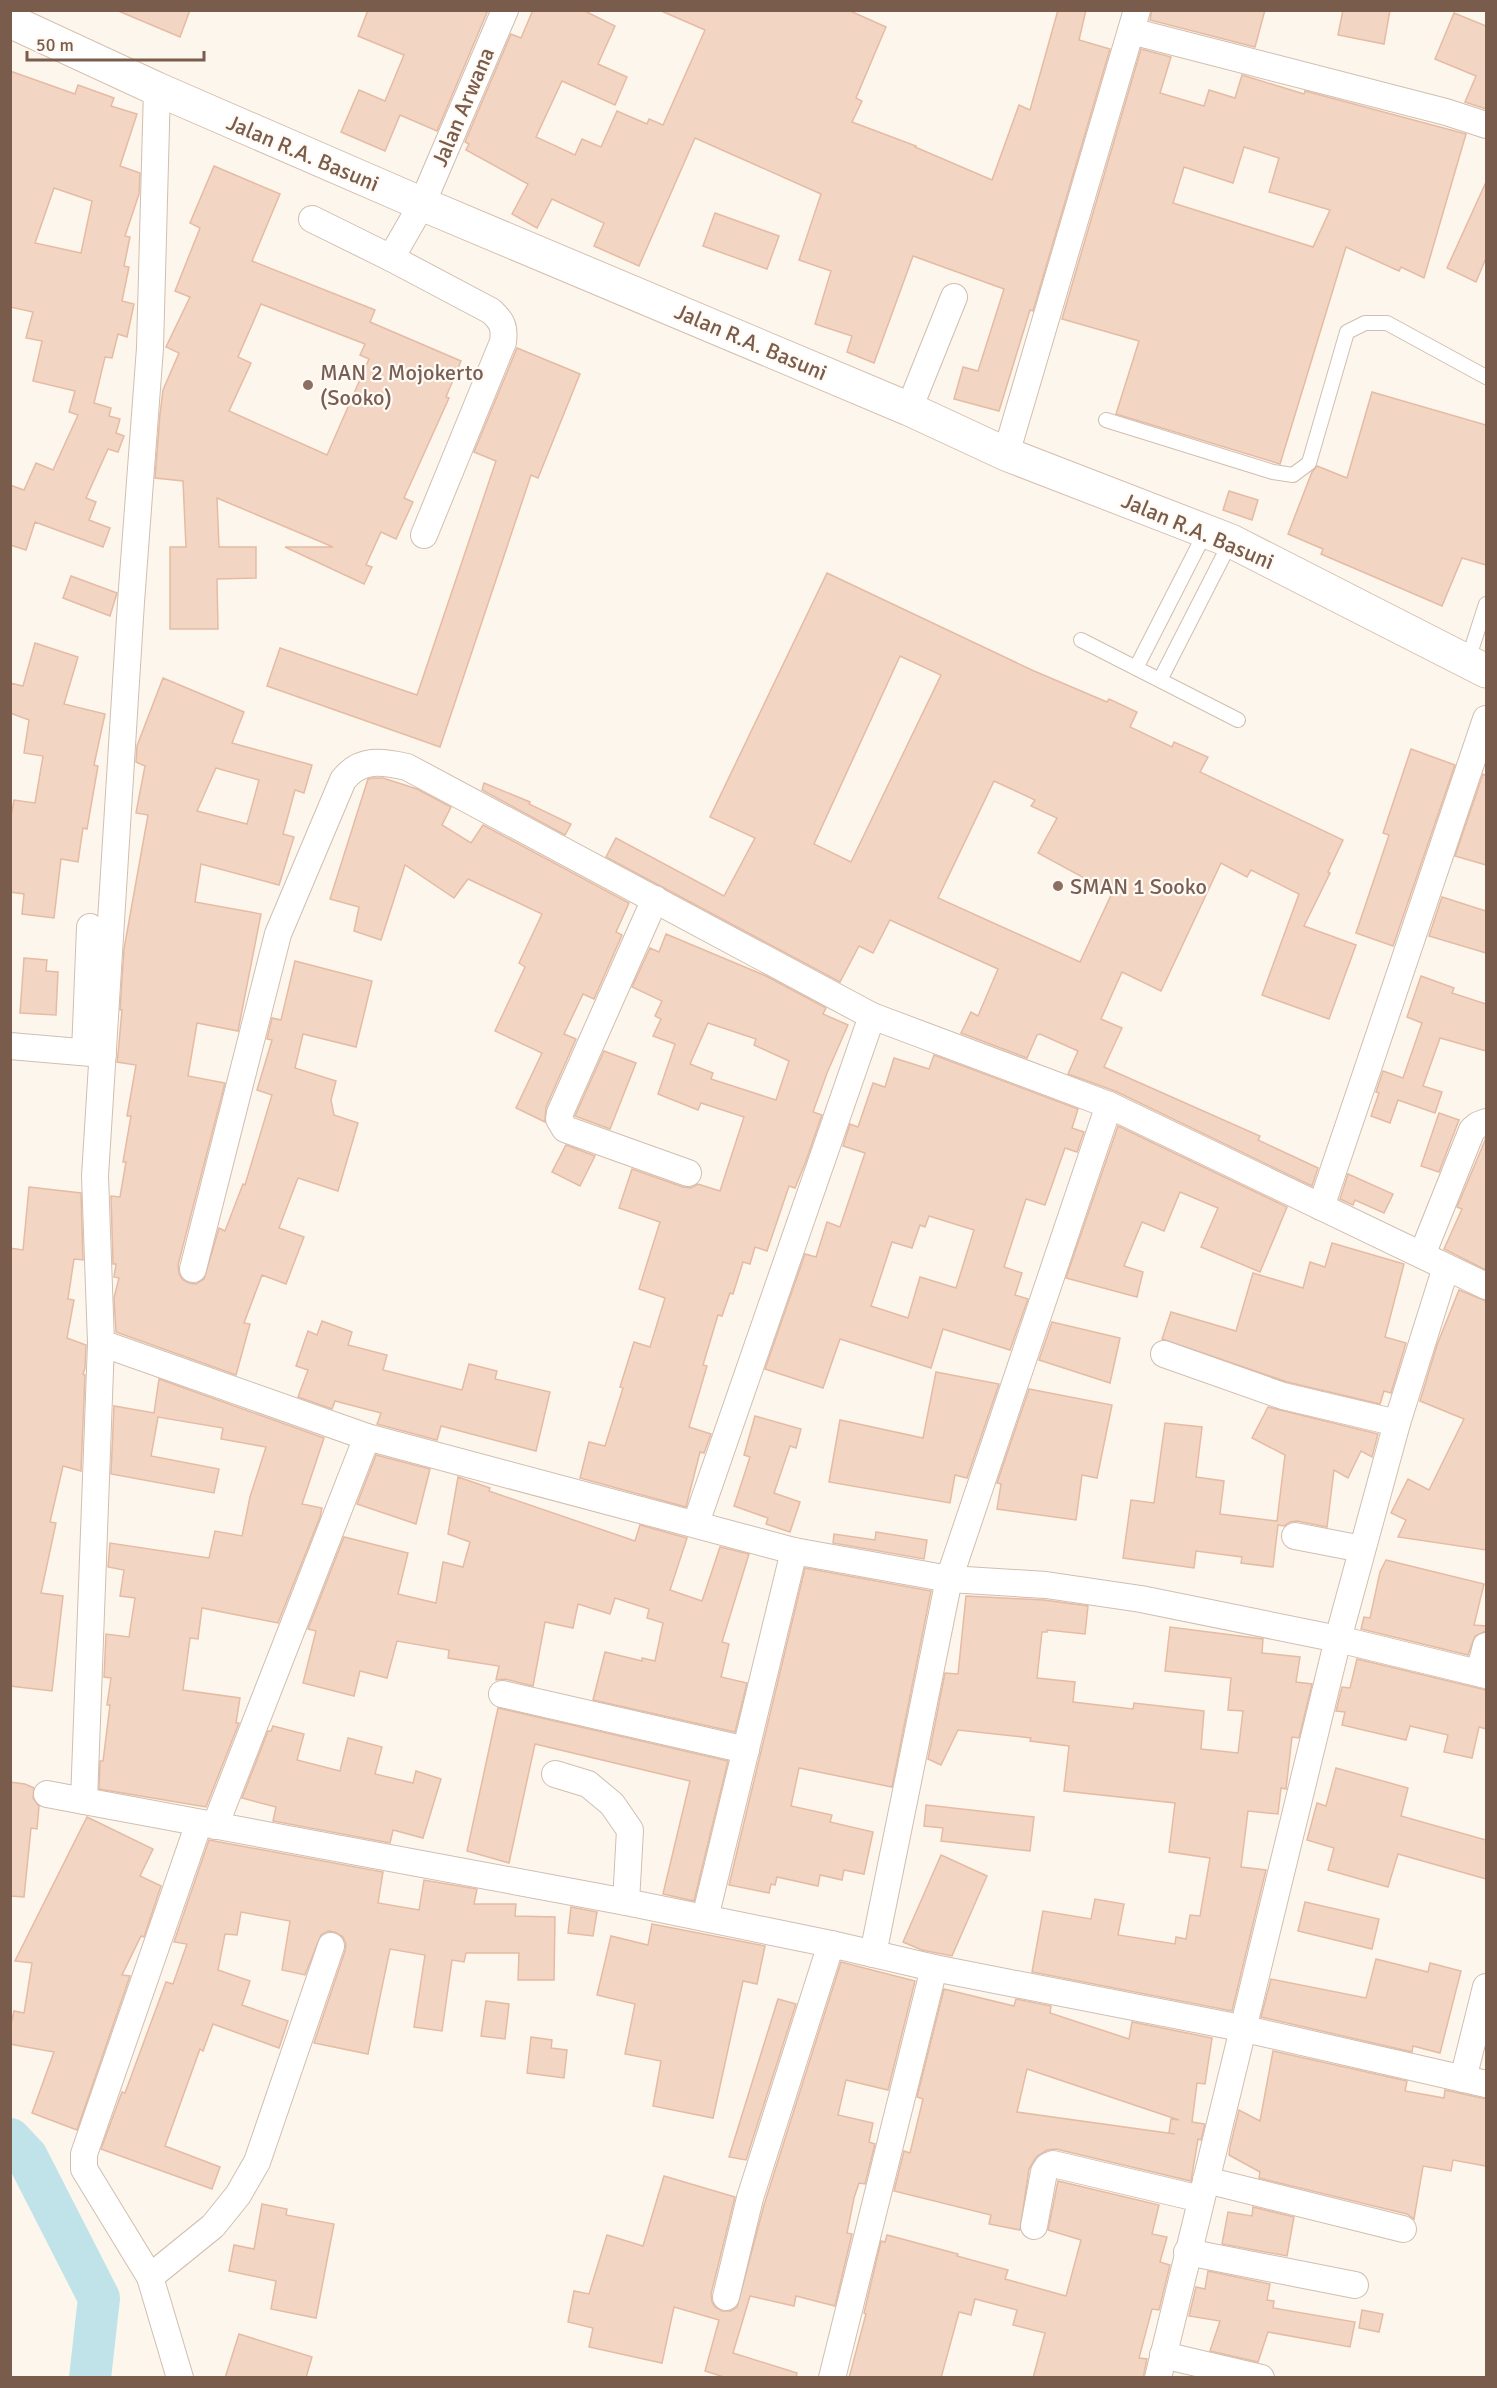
<svg xmlns="http://www.w3.org/2000/svg" width="1497" height="2388" viewBox="0 0 1497 2388" font-family="Signika,sans-serif">
<style>
.lines{fill:none;stroke-linecap:round;stroke-linejoin:round}
.river{stroke:#bfe3e8;stroke-width:42}
.building{fill:#f3d5c3;stroke:#e6bba3;stroke-width:1.5;fill-rule:evenodd}
.service-casing{stroke:#d1beb0;stroke-width:16}
.minor-casing{stroke:#d1beb0;stroke-width:28}
.secondary-casing{stroke:#d6c0b0;stroke-width:35}
.service{stroke:#fff;stroke-width:14}
.minor{stroke:#fff;stroke-width:26}
.secondary{stroke:#fff;stroke-width:33}
.education-dot{fill:#8d6e63;stroke:#fffaf3;stroke-width:2}
.labels{text-anchor:middle;dominant-baseline:central;stroke-width:4.5;stroke-linejoin:round;paint-order:stroke}
.street-label{font-size:22px;fill:#7a5c4d;stroke:#fffaf3}
.education-label{font-size:22px;fill:#785e54;stroke:#fffaf3;text-anchor:start}
</style>
<rect width="100%" height="100%" fill="#fdf6ec"/>
<g class="lines">
<path class="river" d="M10 2139 27 2157 99 2298 90 2378"/>
</g>
<g class="building">
<path d="M116 10H190L180 37Z"/>
<path d="M368 10H488L437 131 400 115 385 151 341 132 359 90 385 101 404 55 358 36Z"/>
<path d="M533 10H583L615 26 598 64 627 77 615 105 562 81 536 137 575 155 582 139 601 147 617 111 647 124 649 119 663 125 705 30 659 10H848L886 27 856 98 862 101 852 122 916 146 915 147 992 180 1019 105 1030 110 1058 10H1086L1079 40 1110 49 1033 311 1030 310 999 411 954 399 963 367 978 371 1004 289 913 256 874 363 847 352 852 336 815 324 831 271 799 260 821 194 695 138 639 266 594 246 604 223 552 199 537 228 512 214 528 184 466 150 469 144 465 142 511 34 521 38Z"/>
<path d="M1152 10H1265L1255 47 1150 20Z"/>
<path d="M1343 10H1390L1384 44 1338 35Z"/>
<path d="M1454 13 1486 26V109L1465 102 1476 76 1435 59Z"/>
<path d="M1141 49 1171 57 1160 93 1204 106 1209 90 1235 98 1242 75 1304 94 1305 91 1466 134 1424 278 1401 267 1399 271 1346 247 1280 464 1116 414 1139 341 1062 319ZM1244 147 1279 158 1269 192 1330 210 1313 247 1173 203 1184 167 1233 183Z"/>
<path d="M10 71 75 94 78 85 114 98 111 106 137 114 120 166 140 173 139 194 125 236 130 237 124 266 129 267 122 301 134 304 127 337 118 334 112 358 105 357 94 403 111 408 109 416 120 419 116 433 124 436 118 452 108 449 86 498 96 502 89 520 110 528 103 547 35 522 26 550 10 545V485L24 490 36 463 53 470 78 415 69 412 75 391 33 381 42 341 26 338 33 312 10 307ZM54 188 92 201 81 253 35 243Z"/>
<path d="M214 166 280 194 252 261 375 310 370 322 461 361 446 397 449 398 404 498 413 502 396 539 381 532 366 565 372 567 364 584 285 547H333L217 498 219 547H256V578L217 579 218 629H170V547H186L183 481 155 478 160 414 163 390 179 353 166 347 190 297 175 291 200 228 190 223ZM261 304 365 344 360 355 369 359 327 455 229 411 251 363 238 357Z"/>
<path d="M1486 182V258L1476 282 1447 268Z"/>
<path d="M715 213 779 236 767 269 703 246Z"/>
<path d="M517 348 580 374 538 478 531 475 440 747 267 686 280 648 417 695 496 461 474 452Z"/>
<path d="M1372 392 1486 425V565L1462 558 1442 606 1321 554 1323 549 1288 534 1312 472 1317 466 1347 478Z"/>
<path d="M1229 491 1258 500 1252 520 1223 510Z"/>
<path d="M827 573 1034 671 1107 702 1109 699 1137 712 1130 727 1172 747 1174 742 1208 757 1200 772 1343 840 1328 872 1330 873 1304 926 1356 945 1329 1019 1262 995 1299 894 1251 870 1247 877 1221 863 1161 991 1122 972 1101 1019 1122 1028 1104 1067 1260 1136 1258 1140 1318 1168 1312 1186 1115 1091 1068 1074 1078 1051 1040 1034 1037 1035 1027 1058 961 1033 971 1012 978 1016 998 969 890 920 873 953 859 946 840 982 606 857 616 838 724 896 755 838 710 817ZM900 656 941 675 851 862 814 844ZM994 781 1035 800 1031 806 1057 818 1038 853 1112 893 1080 962 938 898Z"/>
<path d="M71 576 117 593 110 616 63 598Z"/>
<path d="M35 643 78 657 64 704 105 714 94 765 98 766 87 829 83 828 78 862 61 859 54 918 22 914 24 894 10 892V822L14 800 35 803 43 756 24 753 29 720 10 713V683L23 686Z"/>
<path d="M163 678 244 712 232 743 312 765 304 793 295 790 283 834 294 837 279 885 201 864 195 902 261 914 238 1031 197 1023 188 1076 225 1083 178 1265 179 1274 183 1280 189 1283 196 1284 204 1279 219 1228 225 1231 243 1184 245 1185 272 1095 257 1090 272 1040 267 1039 272 1018 281 1020 295 961 372 981 356 1047 303 1034 295 1068 336 1081 331 1100 334 1115 358 1123 338 1191 298 1178 279 1228 304 1237 286 1284 262 1275 244 1323 250 1324 236 1375 116 1332 114 1298 119 1278 114 1277 116 1264H113L111 1196 120 1197 126 1162H123L131 1116H127L136 1065 117 1062 118 1054 122 1010H120L124 949 148 815 136 813 145 766 136 762 137 746ZM216 768 259 780 247 824 197 811Z"/>
<path d="M1411 749 1455 765 1393 946 1356 933 1389 835 1383 833Z"/>
<path d="M1483 774 1486 776V865L1455 856Z"/>
<path d="M374 778H383L417 789 451 807 442 825 471 843 483 825 629 903 616 932 622 935 594 999 583 994 564 1034 576 1039 546 1107 545 1122 516 1108 542 1053 495 1031 525 967 519 963 542 914 468 879 454 898 405 865 381 940 354 931 359 907 330 899 368 779Z"/>
<path d="M484 783 530 802 529 804 571 824 565 835 482 790Z"/>
<path d="M1442 897 1486 911V953L1429 936Z"/>
<path d="M666 934 766 976 826 1008 823 1014 848 1025 827 1073 813 1112 822 1115 806 1161 795 1188 789 1186 767 1251 755 1247 750 1264 743 1262 733 1294 730 1293 722 1316 718 1315 703 1365 707 1366 689 1427 711 1434 704 1453 700 1452 686 1507 580 1478 589 1442 605 1446 623 1388 620 1387 634 1342 650 1347 665 1298 639 1289 660 1222 619 1208 632 1169 683 1187 691 1188 698 1184 720 1191 744 1117 701 1103 698 1110 658 1094 675 1044 653 1036 661 1019 655 1016 662 1001 632 987 650 948 659 952ZM708 1023 756 1039 754 1045 789 1061 776 1100 711 1079 713 1073 690 1064Z"/>
<path d="M24 958 47 960 46 971 58 972 56 1015 20 1013Z"/>
<path d="M1421 976 1454 988 1452 993 1486 1004V1051L1440 1038 1423 1086 1442 1092 1435 1113 1398 1100 1390 1123 1371 1116 1379 1093 1376 1092 1383 1071 1403 1078 1422 1023 1407 1017Z"/>
<path d="M604 1051 636 1063 610 1129 575 1116Z"/>
<path d="M934 1055 1078 1109 1072 1128 1084 1132 1077 1152 1065 1148 1045 1205 1026 1199 1004 1267 1022 1273 1015 1295 1028 1299 1010 1350 943 1329 931 1368 840 1339 823 1388 765 1369 805 1254 816 1257 827 1222 840 1227 865 1153 843 1146 850 1124 858 1127 873 1083 885 1087 894 1058 929 1069ZM929 1216 974 1230 956 1288 920 1277 908 1318 871 1306 892 1242 912 1248 920 1225 925 1227Z"/>
<path d="M1439 1113 1459 1120 1439 1172 1421 1166Z"/>
<path d="M1118 1126 1287 1207 1260 1272 1201 1247 1218 1208 1180 1192 1164 1231 1142 1222 1124 1266 1143 1272 1137 1297 1066 1278Z"/>
<path d="M1486 1138V1270L1444 1249 1462 1209 1457 1207Z"/>
<path d="M566 1145 595 1156 580 1186 552 1172Z"/>
<path d="M1348 1174 1393 1194 1384 1213 1355 1200 1353 1205 1340 1199Z"/>
<path d="M29 1187 81 1193 83 1260 74 1259 68 1299 74 1300 67 1338 86 1345 85 1368 83 1374 85 1375 81 1471 63 1466 50 1522 56 1523 41 1593 63 1596 52 1691 10 1686V1248L23 1250Z"/>
<path d="M1332 1243 1404 1264 1385 1337 1406 1343 1391 1393 1384 1391 1380 1404 1287 1382 1162 1339 1171 1312 1236 1331 1253 1273 1303 1288 1310 1262 1325 1267Z"/>
<path d="M1459 1290 1486 1301V1550L1398 1537 1406 1520 1391 1513 1408 1479 1429 1490 1464 1419 1420 1401 1437 1345Z"/>
<path d="M322 1321 352 1332 348 1345 387 1355 383 1370 462 1390 469 1364 497 1371 495 1379 550 1392 536 1451 441 1426 437 1440 377 1424 381 1413 335 1401 332 1409 298 1397 308 1370 296 1366 308 1331 317 1335Z"/>
<path d="M1052 1322 1120 1338 1110 1383 1039 1360Z"/>
<path d="M936 1372 999 1384 967 1478 955 1475 950 1503 829 1482 840 1420 923 1438Z"/>
<path d="M159 1379 324 1438 302 1504 322 1508 320 1517 278 1623 202 1608 198 1639 190 1638 183 1690 240 1698 236 1723H239L206 1807 99 1789 100 1761H103L110 1705H107L111 1678 104 1677 106 1634 129 1637 135 1598 120 1596 124 1570 108 1567 110 1543 209 1558 215 1531 242 1536 250 1497 266 1447 221 1439 223 1428 158 1417 151 1456 219 1469 214 1493 111 1474 114 1406 154 1413Z"/>
<path d="M1029 1389 1112 1405 1097 1478 1082 1475 1076 1520 997 1509 1001 1484 997 1483Z"/>
<path d="M1268 1407 1378 1434 1372 1457 1361 1451 1348 1478 1334 1470 1327 1527 1297 1521 1290 1522 1284 1526 1278 1525 1273 1567 1241 1563 1242 1557 1196 1551 1194 1568 1123 1558 1131 1500 1154 1503 1165 1423 1202 1427 1196 1477 1224 1481 1220 1514 1277 1521 1285 1455 1252 1438Z"/>
<path d="M755 1416 801 1429 796 1448 790 1446 774 1493 800 1502 790 1532 766 1524 768 1518 734 1506 750 1457 744 1455Z"/>
<path d="M376 1455 430 1469 416 1524 357 1504Z"/>
<path d="M458 1477 490 1488 489 1491 635 1541 640 1525 687 1538 670 1590 702 1601 720 1547 749 1554 722 1642 729 1644 721 1677 747 1683 735 1732 593 1700 605 1652 642 1661V1658L655 1661 663 1623 647 1618 649 1609 615 1598 610 1614 578 1604 573 1628 545 1622 533 1686 505 1679 496 1680 499 1666 448 1658 449 1650 397 1641 387 1678 360 1671 354 1696 303 1683 316 1631 308 1629 344 1537 408 1553 398 1594 436 1603 443 1562 463 1567 470 1542 448 1534Z"/>
<path d="M876 1532 927 1540 924 1559 833 1543 834 1534 875 1540Z"/>
<path d="M1386 1560 1484 1584 1474 1625 1486 1626V1631L1475 1636 1468 1655 1361 1629 1364 1617 1370 1618 1380 1572Z"/>
<path d="M805 1568 931 1591 892 1787 799 1768 791 1806 832 1815 830 1822 873 1832 864 1874 844 1870 842 1880 820 1875 818 1886 777 1877 775 1885 771 1884 769 1893 729 1885Z"/>
<path d="M966 1596 1044 1600 1088 1606 1085 1634 1047 1630V1632H1042L1037 1678 1075 1682 1073 1702 1133 1709 1134 1703 1204 1711 1201 1749 1238 1753 1243 1711 1228 1710 1231 1678 1165 1671 1170 1627 1263 1639 1262 1653 1300 1657 1296 1682 1312 1684 1299 1738 1292 1737 1286 1789 1281 1788 1278 1814 1248 1811 1241 1867 1266 1870 1232 2011 1032 1972 1043 1911 1091 1919 1095 1899 1124 1904 1118 1935 1175 1944 1176 1937 1186 1939 1190 1915 1200 1916 1210 1858 1169 1852 1175 1803 1064 1791 1069 1746 1030 1741 1031 1738 958 1730 941 1765 928 1759 945 1673 958 1674Z"/>
<path d="M1357 1659 1486 1690V1729L1479 1727 1472 1758 1444 1752 1448 1735 1410 1726 1406 1740 1342 1725 1345 1712 1336 1711 1342 1687 1350 1688Z"/>
<path d="M498 1708 728 1761 694 1901 663 1894 690 1781 535 1744 509 1863 467 1851Z"/>
<path d="M273 1726 304 1734 297 1760 340 1771 348 1738 382 1747 375 1774 413 1783 416 1771 441 1779 423 1838 393 1830 390 1843 273 1821 276 1807 242 1798 268 1731H271Z"/>
<path d="M1336 1768 1408 1788 1401 1816 1486 1840V1879L1398 1854 1388 1887 1328 1870 1334 1848 1307 1840 1317 1803 1326 1806Z"/>
<path d="M10 1782 25 1784 34 1788 33 1798 39 1806 37 1829 31 1828 24 1897 10 1896Z"/>
<path d="M926 1805 1034 1817 1030 1851 941 1841 943 1828 924 1826Z"/>
<path d="M87 1817 153 1849 140 1876 161 1886 144 1937 141 1936 122 1975 130 1976 77 2130 32 2113 54 2052 10 2044V2029L14 2011 24 2013 32 1963 15 1961Z"/>
<path d="M209 1840 383 1872 378 1903 419 1910 424 1880 477 1889 474 1904H516L515 1916 555 1917 554 1980H518L519 1953H466L464 1962 452 1960 442 2031 414 2027 425 1955 390 1949 368 2054 314 2043 345 1951 346 1944 343 1937 335 1932 328 1931 321 1935 305 1975 282 1970 290 1921 241 1912 237 1935 225 1934 218 1970 250 1981 242 2005 288 2021 279 2048 213 2024 203 2051 200 2049 165 2146 220 2167 212 2189 101 2149 122 2092 125 2093 166 1982 173 1984 187 1944 174 1942Z"/>
<path d="M941 1855 987 1876 952 1956 922 1950 903 1942Z"/>
<path d="M1305 1902 1379 1919 1372 1949 1298 1931Z"/>
<path d="M571 1907 597 1912 593 1936 568 1933Z"/>
<path d="M652 1924 765 1946 757 1984 743 1981 713 2118 653 2106 661 2061 625 2054 635 2004 597 1995 611 1936 648 1945Z"/>
<path d="M1376 1959 1428 1972 1430 1963 1461 1971 1440 2053 1413 2046 1412 2052 1261 2017 1271 1979 1366 1998Z"/>
<path d="M841 1962 915 1981 888 2090 846 2080 838 2115 873 2123 869 2142 875 2144 865 2184 859 2183 854 2198 847 2233 852 2234 835 2306 796 2296 794 2306 750 2296 733 2353 797 2373 796 2378H727L705 2371 719 2320 674 2307 662 2363 589 2347 593 2328 568 2322 574 2291 589 2294 607 2235 643 2246 664 2176 735 2197 711 2294 712 2302 715 2307 722 2311H731L737 2307 764 2205Z"/>
<path d="M944 1989 1014 2006 1016 1999 1051 2006 1050 2013 1129 2039 1132 2022 1212 2038 1205 2084 1197 2083 1192 2122 1205 2124 1201 2140 1198 2139 1191 2181 1056 2149 1047 2150 1036 2157 1029 2169 1020 2230 989 2224 991 2215 894 2191 904 2151 910 2153 923 2099 917 2097ZM1027 2069 1179 2120 1171 2119 1169 2133 1175 2134 1017 2112Z"/>
<path d="M778 1999 796 2004 746 2160 729 2157Z"/>
<path d="M486 2001 509 2004 505 2039 481 2036Z"/>
<path d="M531 2037 552 2040 551 2048 567 2050 564 2078 527 2073Z"/>
<path d="M1273 2051 1407 2081 1405 2091 1444 2098 1445 2090 1486 2099V2166L1453 2160 1451 2171 1423 2166 1414 2219 1407 2214 1259 2178 1260 2172 1229 2155 1230 2147 1239 2110 1260 2121Z"/>
<path d="M1058 2181 1159 2205 1152 2234 1167 2237 1160 2262 1170 2265 1159 2310 1152 2309 1139 2358 1147 2359 1143 2378H1033L1045 2333 1013 2325 1017 2310 975 2299 971 2315 959 2312 941 2378H849L866 2314 864 2313 881 2241 885 2242 887 2235 958 2254 957 2256 1008 2270 1005 2279 1066 2296 1081 2240 1048 2230Z"/>
<path d="M262 2204 287 2209 286 2215 334 2224 316 2318 271 2309 276 2281 229 2271 234 2245 254 2249Z"/>
<path d="M1253 2207 1294 2217 1287 2256 1222 2244 1228 2212 1252 2216Z"/>
<path d="M1208 2271 1270 2284 1267 2300 1274 2301 1273 2308 1355 2322 1350 2347 1268 2332 1258 2362 1210 2351 1220 2321 1189 2316 1196 2287 1205 2289Z"/>
<path d="M1362 2310 1383 2314 1379 2332 1359 2328Z"/>
<path d="M239 2334 312 2357 306 2378H225Z"/>
</g>
<g class="lines">
<g class="service-casing">
<g id="service">
<path d="M1106 420 1273 472 1293 475 1309 463 1347 332 1365 323H1387L1486 377"/>
<path d="M1081 640 1238 720"/>
<path d="M1467 663 1486 604"/>
<path d="M1136 668 1206 531"/>
<path d="M1160 680 1231 541"/>
</g>
</g>
<g class="minor-casing">
<g id="minor">
<path d="M1131 31 1446 112 1486 125"/>
<path d="M157 89 150 348 131 602 95 1176 101 1343 84 1801 626 1902 831 1944 934 1968 1241 2028 1486 2084"/>
<path d="M312 219 391 258"/>
<path d="M909 409 954 297"/>
<path d="M1006 454 1137 10"/>
<path d="M424 535 503 342C505 327 502 321 491 311L391 258 422 204 505 10"/>
<path d="M655 899 560 1113 559 1119 565 1129 688 1173"/>
<path d="M10 1046 103 1054"/>
<path d="M85 1052 90 927"/>
<path d="M1321 1207 1486 719"/>
<path d="M1422 1255 1472 1130 1478 1125 1486 1122"/>
<path d="M193 1269 278 934 343 780C360 758 382 761 407 767L872 1016 1109 1105 1486 1286"/>
<path d="M101 1343 367 1437 794 1551 949 1579 1046 1585 1141 1599 1338 1639 1486 1675"/>
<path d="M1164 1354 1283 1396 1397 1423"/>
<path d="M696 1523 872 1016"/>
<path d="M1295 1536 1362 1549"/>
<path d="M1479 1673 1486 1646"/>
<path d="M502 1694 746 1750"/>
<path d="M555 1774 588 1784 612 1804 630 1830 626 1902"/>
<path d="M47 1794 84 1801"/>
<path d="M215 1826 367 1437"/>
<path d="M705 1918 794 1551"/>
<path d="M873 1954 949 1579 1109 1105"/>
<path d="M1463 2079 1486 1987"/>
<path d="M1206 2180 1403 2229"/>
<path d="M1034 2226 1044 2172 1048 2166 1053 2164 1201 2199"/>
<path d="M1187 2252 1355 2285"/>
<path d="M150 2277 213 2226 238 2195 257 2162 331 1946"/>
<path d="M726 2297 750 2198 831 1944"/>
<path d="M1163 2355 1261 2378"/>
<path d="M180 2378 150 2277 84 2169V2154L199 1823"/>
<path d="M832 2378 934 1968"/>
<path d="M1158 2378 1338 1639 1397 1423 1446 1267"/>
</g>
</g>
<g class="secondary-casing">
<path id="secondary" d="M10 21 157 89 422 204 909 409 1006 454 1231 541 1486 671"/>
</g>
<use href="#service" class="service"/>
<use href="#minor" class="minor"/>
<use href="#secondary" class="secondary"/>
</g>
<g class="education-dot">
<circle cx="308" cy="385" r="6"/>
<circle cx="1058" cy="886" r="6"/>
</g>
<g class="labels">
<g class="street-label">
<text transform="translate(463 107) rotate(-67)">Jalan Arwana</text>
<text transform="translate(303 153) rotate(23)">Jalan R.A. Basuni</text>
<text transform="translate(751 342) rotate(23)">Jalan R.A. Basuni</text>
<text transform="translate(1198 531) rotate(23)">Jalan R.A. Basuni</text>
</g>
<g class="education-label">
<text x="320" y="372">MAN 2 Mojokerto<tspan x="320" dy="25">(Sooko)</tspan></text>
<text x="1070" y="886">SMAN 1 Sooko</text>
</g>
</g>
<rect width="1497" height="2388" fill="none" stroke="#7a5c4d" stroke-width="24"/>
<path d="M27 51v9h177v-9" fill="none" stroke="#7a5c4d" stroke-width="3"/>
<text x="36" y="51" font-size="18" fill="#7a5c4d" stroke="#fffaf3" stroke-width="4.5" paint-order="stroke">50 m</text>
</svg>
